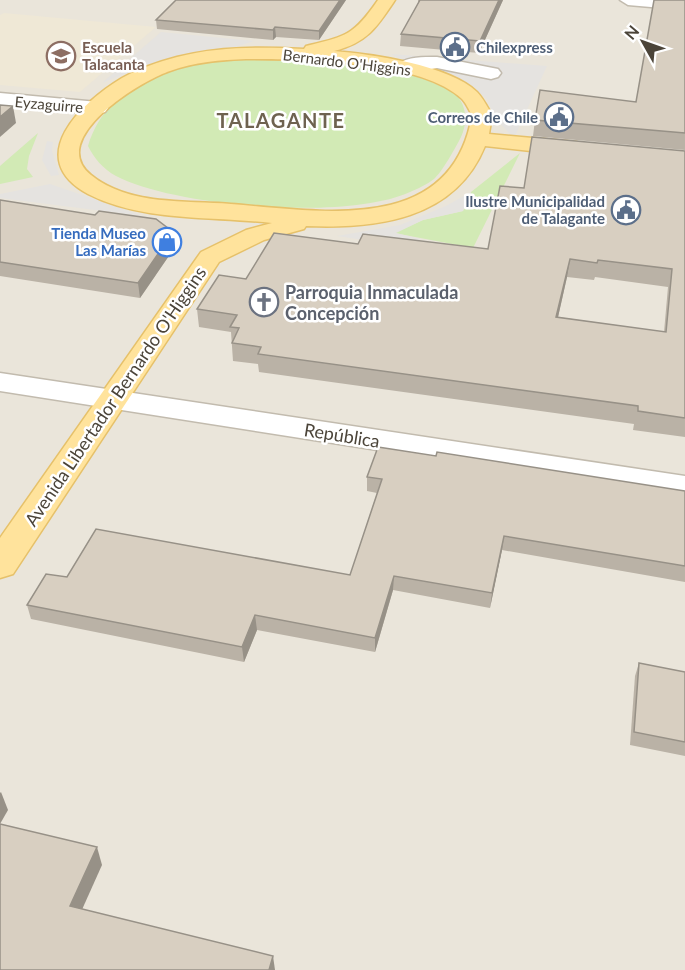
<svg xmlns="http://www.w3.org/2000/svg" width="685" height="970" viewBox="0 0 685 970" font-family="Lato,sans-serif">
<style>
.residential{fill:#eae5da}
.education{fill:#efe8d6}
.green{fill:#d2eab5}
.parking{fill:#e5e3e0}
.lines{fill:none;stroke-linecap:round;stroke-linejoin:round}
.minor-casing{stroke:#c2bbae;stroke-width:3}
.major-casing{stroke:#e6c16a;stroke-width:3}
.minor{fill:#fff;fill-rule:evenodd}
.major{fill:#ffe39c;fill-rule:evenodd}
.wall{fill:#bab2a6;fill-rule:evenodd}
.shaded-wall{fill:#979187}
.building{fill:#d8cfc1;stroke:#979187;stroke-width:1.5;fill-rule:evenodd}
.labels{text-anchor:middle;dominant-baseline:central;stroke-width:5;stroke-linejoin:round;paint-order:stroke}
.far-education-label{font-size:15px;font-weight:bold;fill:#785e54;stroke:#fff;text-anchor:start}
.far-service-label{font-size:15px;font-weight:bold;fill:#4e5e75;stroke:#fff;text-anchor:end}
.far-street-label{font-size:15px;fill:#4b4439;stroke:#fff}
.far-shop-label{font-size:15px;font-weight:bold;fill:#366cbe;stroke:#fff;text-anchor:end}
.worship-label{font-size:18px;font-weight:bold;fill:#5b616d;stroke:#fff;text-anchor:start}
.street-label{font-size:18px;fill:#4b4439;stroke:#fff}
.far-district-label{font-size:20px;font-weight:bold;letter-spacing:1.5px;fill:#6e6250;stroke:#fff}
</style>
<rect width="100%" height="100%" fill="#f6f3ec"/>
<rect class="residential" x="0" y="0" width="685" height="970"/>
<path class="education" d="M4 13 156 27 80 92 0 85V15Z"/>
<g class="green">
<path d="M248 57C310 60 379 58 436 84 441 87 449 88 453 92 467 103 468 122 461 137 456 147 442 172 434 179 428 184 417 189 410 192 347 221 176 207 116 176 103 169 94 158 88 146 110 75 184 64 248 57Z"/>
<path d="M38 133 29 156 27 169 33 177 0 184V166Z"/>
<path d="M520 153 473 248 394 233 423 220 463 211 471 192Z"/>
</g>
<g class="parking">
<path d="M161 32 254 41 236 47 183 54 144 66 102 83Z"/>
<path d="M391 54 547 66 514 138 495 118 487 99 468 83 439 69 400 59Z"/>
<path d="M47 141 53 142 52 151 59 175 51 176 42 160Z"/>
<path d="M50 184 143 216 0 198V194Z"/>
<path d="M471 192 463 211 423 220 396 233 421 239 403 246 337 236 400 225 446 206Z"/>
</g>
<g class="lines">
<g class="minor-casing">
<g id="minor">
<path d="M620 0H685V10L628 5Z"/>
<path d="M437 57 498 69 501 73 498 77 491 79 437 68 405 73 398 71 395 67C404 56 424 57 437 57Z"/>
<path d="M0 93 98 102 105 104 108 108 105 112 98 114 0 105Z"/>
<path d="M0 373 685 476V498L0 391Z"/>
</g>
</g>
<g class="major-casing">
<path id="major" d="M378 0H395C377 27 367 43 334 51 372 54 449 65 477 92 483 98 488 108 492 115L489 134 576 142 584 144 587 149 584 154 576 156 485 146C455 220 376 229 306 226L304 229 264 240 219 262 13 574 0 578V538L201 252 246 230 272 223C212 216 142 222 88 194 22 158 82 102 122 78 140 68 158 62 177 57 219 46 262 47 304 49L306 46C347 36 354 35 378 0ZM246 59C300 59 421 60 462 99 466 103 469 110 472 115 452 236 321 211 231 204 186 200 129 206 91 175 46 139 140 81 170 71 194 62 221 60 246 59Z"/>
</g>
<use href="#minor" class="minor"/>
<use href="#major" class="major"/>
</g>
<g class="wall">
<path d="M176 0H346L319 40 276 37 273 40 157 29 156 20Z"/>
<path d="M418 0H503L479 53 400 46 401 34 418 4Z"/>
<path d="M685 0V150L533 136 535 120 636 102Z"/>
<path d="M685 151V437L633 430 634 424 259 372 258 364 233 361 231 332 199 327 197 309 246 279 358 244 488 249 524 188ZM567 277 594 280 595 277 668 287 664 332 558 317Z"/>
<path d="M0 200 175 247 140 298 0 276Z"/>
<path d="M436 456 685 491V582L502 550 490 608 393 590 375 652 257 630 244 662 31 619 27 605 67 577 350 575 377 493 367 491V477Z"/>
<path d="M639 663 685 672V756L630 745 635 676Z"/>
</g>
<g class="shaded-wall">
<path d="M340 0H346L319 40V31Z"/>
<path d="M499 0H503L479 53 480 41Z"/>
<path d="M275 27 276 37 273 40V30Z"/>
<path d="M13 106 16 123 0 137V117Z"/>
<path d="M173 232 175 247 140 298 138 283Z"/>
<path d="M570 259 567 277 554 335 556 317Z"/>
<path d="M504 536 502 550 490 608 492 593Z"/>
<path d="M394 576 393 590 375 652V638Z"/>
<path d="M255 615 257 630 244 662 242 647Z"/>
<path d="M1 792 8 810 0 824V793Z"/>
<path d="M97 847 102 865 76 923 70 906Z"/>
<path d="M273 956 275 970H269Z"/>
</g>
<g class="building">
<path d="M176 0H340L319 31 275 27 273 30 156 20Z"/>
<path d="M420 0H499L480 41 401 34Z"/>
<path d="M654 0H685V133L535 120 540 90 636 102Z"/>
<path d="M0 105 13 106 0 117Z"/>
<path d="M532 137 685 151V418L638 411V406L258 354 261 347 232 343 239 328 230 327 237 315 197 309 219 275 246 279 274 233 358 244 363 234 488 249 500 186 524 188ZM570 259 597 263 598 260 672 269 666 332 556 317Z"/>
<path d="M0 200 95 215 99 211 156 219 173 232 138 283 0 262Z"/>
<path d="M378 447 436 456 437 452 685 491V566L504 536 492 593 394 576 375 638 255 615 242 647 27 605 46 574 67 577 96 529 350 575 382 479 367 477Z"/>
<path d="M639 663 685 672V742L634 732Z"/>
<path d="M0 824 97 847 70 906 273 956 269 970H0Z"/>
</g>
<defs>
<g id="civic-ring" transform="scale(1.5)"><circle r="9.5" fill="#fff" stroke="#5c6f8a" stroke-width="1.5"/><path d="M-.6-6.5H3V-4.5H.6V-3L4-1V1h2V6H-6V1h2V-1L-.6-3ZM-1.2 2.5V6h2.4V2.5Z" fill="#5c6f8a"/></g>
<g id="school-ring" transform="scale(1.5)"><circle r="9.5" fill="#fff" stroke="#8d6e63" stroke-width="1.5"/><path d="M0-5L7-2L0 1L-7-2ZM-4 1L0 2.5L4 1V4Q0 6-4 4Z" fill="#8d6e63"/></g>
<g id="shop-ring" transform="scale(1.5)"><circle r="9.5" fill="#fff" stroke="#3f7fe0" stroke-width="1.5"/><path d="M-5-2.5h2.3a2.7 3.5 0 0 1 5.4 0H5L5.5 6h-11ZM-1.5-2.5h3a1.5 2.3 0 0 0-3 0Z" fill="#3f7fe0"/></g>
<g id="church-ring" transform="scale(1.5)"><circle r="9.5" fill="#fff" stroke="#6b7280" stroke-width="1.5"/><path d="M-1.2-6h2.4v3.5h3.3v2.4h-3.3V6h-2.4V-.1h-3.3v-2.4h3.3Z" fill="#6b7280"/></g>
</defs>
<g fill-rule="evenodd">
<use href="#civic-ring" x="455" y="47"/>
<use href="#school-ring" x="61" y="56"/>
<use href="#civic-ring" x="559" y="117"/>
<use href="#civic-ring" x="626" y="210"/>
<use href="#shop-ring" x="167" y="242"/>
<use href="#church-ring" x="264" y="302"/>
</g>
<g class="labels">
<g class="far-education-label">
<text x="82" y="47">Escuela<tspan x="82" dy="17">Talacanta</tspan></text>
</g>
<g class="far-service-label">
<text x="476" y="47" text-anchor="start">Chilexpress</text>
<text x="538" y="117">Correos de Chile</text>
<text x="605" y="201">Ilustre Municipalidad<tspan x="605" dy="17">de Talagante</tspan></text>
</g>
<g class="far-street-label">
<text transform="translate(347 62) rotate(7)">Bernardo O'Higgins</text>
<text transform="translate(49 104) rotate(5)">Eyzaguirre</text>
</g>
<g class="far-shop-label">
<text x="146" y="233">Tienda Museo<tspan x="146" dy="17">Las Marías</tspan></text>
</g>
<g class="worship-label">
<text x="285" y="292">Parroquia Inmaculada<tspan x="285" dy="21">Concepción</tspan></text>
</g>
<g class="street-label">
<text transform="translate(115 396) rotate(-56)">Avenida Libertador Bernardo O'Higgins</text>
<text transform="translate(342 435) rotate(9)">República</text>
</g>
<g class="far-district-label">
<text x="281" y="120">TALAGANTE</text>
</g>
</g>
<g transform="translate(643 42) rotate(310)" stroke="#ffffff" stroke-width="4.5" paint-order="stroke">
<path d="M0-4.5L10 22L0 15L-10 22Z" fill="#4b4439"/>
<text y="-9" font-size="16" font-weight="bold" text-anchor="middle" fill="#4b4439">N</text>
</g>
</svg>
